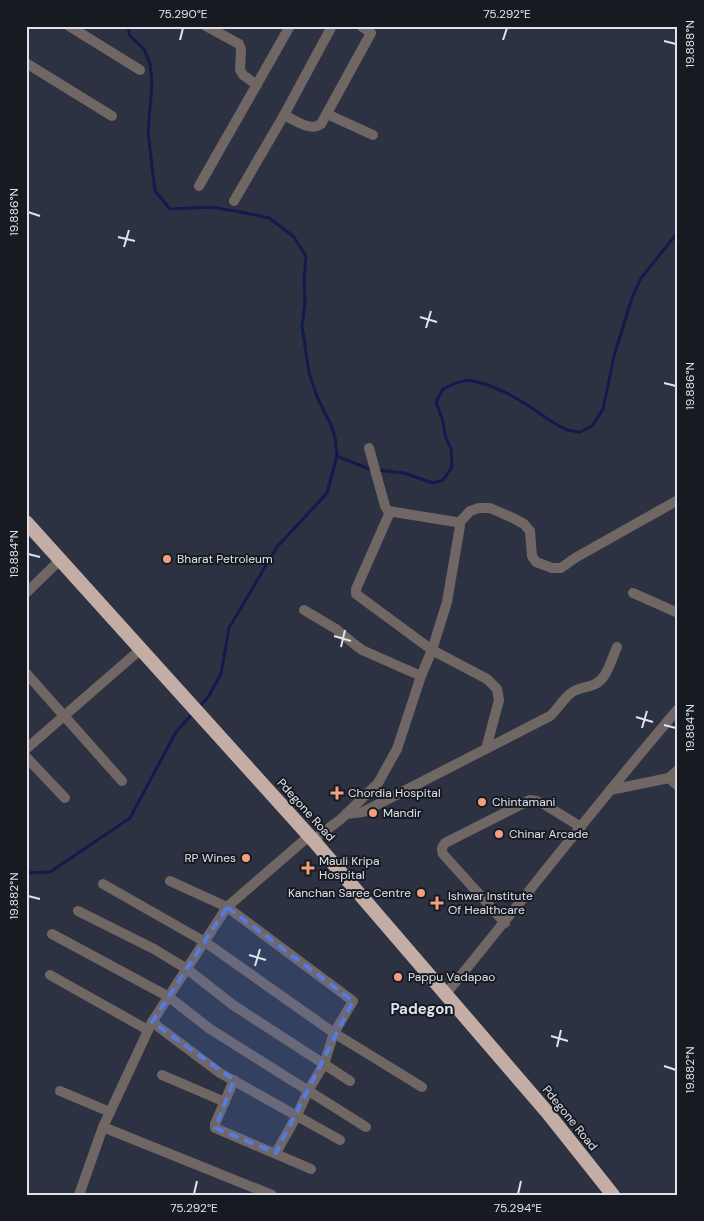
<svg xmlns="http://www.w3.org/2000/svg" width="704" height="1221" viewBox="0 0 704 1221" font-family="'DM Sans',sans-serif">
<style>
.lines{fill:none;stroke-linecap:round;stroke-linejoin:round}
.stream{stroke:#111b4c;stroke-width:3}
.minor{stroke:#706663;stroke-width:10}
.highway{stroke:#c4ada4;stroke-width:14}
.marked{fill:#577ade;fill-opacity:0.2;stroke:#577ade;stroke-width:4;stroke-dasharray:10 6;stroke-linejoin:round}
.ticks{fill:none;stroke:#dee2ec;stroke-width:2}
.poi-dot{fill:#f2a080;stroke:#171a21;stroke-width:2}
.labels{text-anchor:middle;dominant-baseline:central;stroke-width:4;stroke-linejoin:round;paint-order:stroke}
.poi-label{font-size:12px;fill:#dee2ec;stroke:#171a21;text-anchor:start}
.street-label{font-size:12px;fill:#dee2ec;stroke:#171a21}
.quarter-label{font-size:15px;font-weight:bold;fill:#dee2ec;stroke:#171a21}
.neatline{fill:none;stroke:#dee2ec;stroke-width:2}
.ticks-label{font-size:12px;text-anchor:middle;fill:#dee2ec}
</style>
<rect width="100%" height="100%" fill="#2c3242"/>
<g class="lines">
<g class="stream">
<path d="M128 26 130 36 144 49 150 64 152 84 148 132 155 191 170 209 210 207 241 212 269 218 293 236 306 256 304 279 305 302 302 326 309 373 318 399 331 425 335 437 337 456 327 493 277 547 229 628 221 674 208 697 198 708"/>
<path d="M337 456 369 469 404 473 433 483 443 480 452 467 451 449 446 438 442 418 436 402 443 389 456 383 469 380 485 384 505 392 526 404 552 422 567 430 580 432 592 426 603 409 614 356 632 298 641 278 674 237 678 234"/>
<path d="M26 873 50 872 130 818 176 732 194 712"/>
</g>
<g class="minor">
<path d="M69 26 140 70"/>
<path d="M206 26 239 44 241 49 240 70 243 75 257 85"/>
<path d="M26 63 112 116"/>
<path d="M327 114 373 135"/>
<path d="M284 115C295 120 310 132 321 124L371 33 361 26"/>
<path d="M199 186 290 26"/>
<path d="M234 201 284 115 332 26"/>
<path d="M390 512 356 589V594L432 650 487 679 497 689 499 700 486 749"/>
<path d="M459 523 470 511 479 508H490L513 518 524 524 530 531 532 556 536 562 552 568H561L575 558 678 500"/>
<path d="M26 593 60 560"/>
<path d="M633 593 678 613"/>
<path d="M304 610 336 629 354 644 362 650 421 676"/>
<path d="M26 673 122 781"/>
<path d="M26 749 141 649"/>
<path d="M26 757 65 798"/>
<path d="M669 778 678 770"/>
<path d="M610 790 669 778 678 786"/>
<path d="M346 814 363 812 550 716C558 709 563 699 571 693 577 688 585 688 593 685 607 680 611 660 617 647"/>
<path d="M313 840 341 819 378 783 397 749 421 676 432 650 447 602 460 526 459 523 456 522 388 511 385 506 369 448"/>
<path d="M170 881 227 907 353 1001 334 1033 324 1064 308 1091 297 1115 276 1153"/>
<path d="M103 884 205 942 334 1033 422 1087"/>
<path d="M78 911 154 949 187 969 233 1005 350 1081"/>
<path d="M505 923 443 854C441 849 442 847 445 843L530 800 536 801 542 803 581 827"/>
<path d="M52 934 169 997 210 1029 366 1127"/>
<path d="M50 975 148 1030"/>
<path d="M445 995C523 900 598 802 678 709"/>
<path d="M152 1022 220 1073 340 1140"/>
<path d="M162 1075 225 1102"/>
<path d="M234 1080 215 1124V1128L311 1169"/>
<path d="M60 1091 110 1112"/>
<path d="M103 1127 272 1195"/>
<path d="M79 1195 103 1127 152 1022 227 907 309 836"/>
</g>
<path class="highway" d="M26 522 313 840 547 1112 613 1195"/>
</g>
<path class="marked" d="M227 907 353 1001 276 1153 215 1128 234 1080 152 1022Z"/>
<path class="ticks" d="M180 40 183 28M503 40 507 28M664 41 676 44M28 212 40 216M118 237 135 241M124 247 129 230M420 317 437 322M426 328 431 311M664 383 676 386M28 554 40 557M334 636 351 641M341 647 345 630M636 717 653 722M664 725 676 728M642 728 647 711M28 896 40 899M249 955 266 960M255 966 260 949M551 1036 568 1041M557 1047 561 1030M664 1066 676 1070M194 1194 197 1181M518 1194 521 1181"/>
<g class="poi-dot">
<circle cx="167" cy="559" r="5"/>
<path d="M334.5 785.5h5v5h5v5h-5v5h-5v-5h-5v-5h5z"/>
<circle cx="482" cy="802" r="5"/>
<circle cx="373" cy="813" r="5"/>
<circle cx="499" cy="834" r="5"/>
<circle cx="246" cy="858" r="5"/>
<path d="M305.5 860.5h5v5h5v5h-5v5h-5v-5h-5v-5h5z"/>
<circle cx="421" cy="893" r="5"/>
<path d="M434.5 895.5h5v5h5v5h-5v5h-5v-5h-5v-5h5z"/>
<circle cx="398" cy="977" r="5"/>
</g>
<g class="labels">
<g class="poi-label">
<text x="177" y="559">Bharat Petroleum</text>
<text x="348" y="793">Chordia Hospital</text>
<text x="492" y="802">Chintamani</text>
<text x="383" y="813">Mandir</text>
<text x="509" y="834">Chinar Arcade</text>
<text x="236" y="858" text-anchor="end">RP Wines</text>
<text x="319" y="861">Mauli Kripa<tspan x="319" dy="14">Hospital</tspan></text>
<text x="411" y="893" text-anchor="end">Kanchan Saree Centre</text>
<text x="448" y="896">Ishwar Institute<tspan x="448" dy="14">Of Healthcare</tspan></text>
<text x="408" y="977">Pappu Vadapao</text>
</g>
<g class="street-label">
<text transform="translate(306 810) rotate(48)">Pdegone Road</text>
<text transform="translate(570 1118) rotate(51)">Pdegone Road</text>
</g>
<g class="quarter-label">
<text x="422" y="1009">Padegon</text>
</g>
</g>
<rect width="704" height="1221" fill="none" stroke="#171a21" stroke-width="55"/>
<rect x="28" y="28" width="648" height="1166" class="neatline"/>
<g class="ticks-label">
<text x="183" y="18">75.290°E</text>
<text x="507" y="18">75.292°E</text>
<text transform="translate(690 44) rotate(-90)" y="4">19.888°N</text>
<text transform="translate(14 212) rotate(-90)" y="4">19.886°N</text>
<text transform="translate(690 386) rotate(-90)" y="4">19.886°N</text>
<text transform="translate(14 554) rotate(-90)" y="4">19.884°N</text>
<text transform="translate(690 728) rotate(-90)" y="4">19.884°N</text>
<text transform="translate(14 896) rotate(-90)" y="4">19.882°N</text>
<text transform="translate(690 1070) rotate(-90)" y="4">19.882°N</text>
<text x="194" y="1212">75.292°E</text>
<text x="518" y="1212">75.294°E</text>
</g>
</svg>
